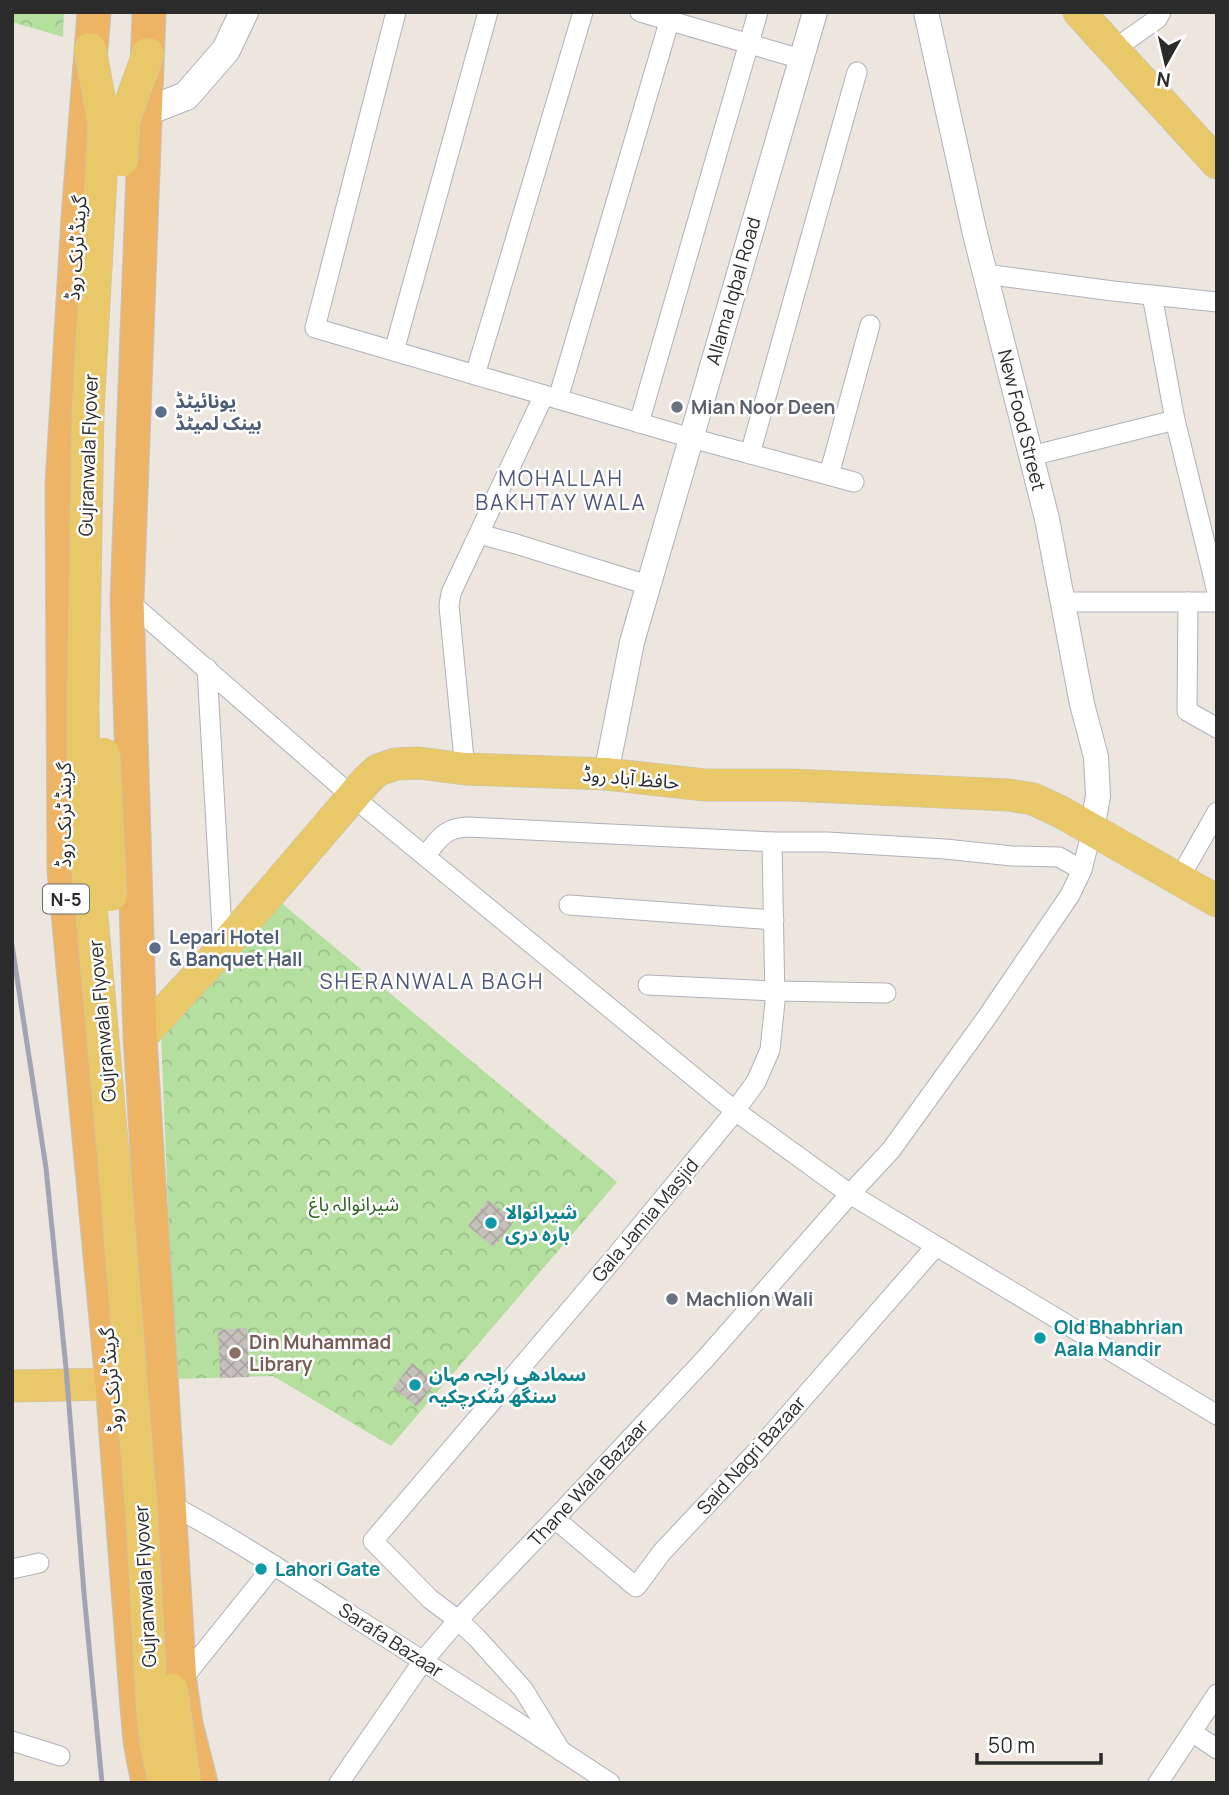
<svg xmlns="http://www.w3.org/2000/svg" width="1229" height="1795" viewBox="0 0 1229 1795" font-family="Manrope,'Noto Sans Arabic',sans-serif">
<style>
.park{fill:url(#park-crowns)}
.building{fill:url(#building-cross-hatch)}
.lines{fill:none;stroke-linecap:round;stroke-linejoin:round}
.minor-casing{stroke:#afb1bb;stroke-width:21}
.tertiary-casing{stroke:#afb1bb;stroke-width:26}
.secondary-casing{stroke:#afb1bb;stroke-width:30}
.primary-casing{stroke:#c4c4c4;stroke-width:33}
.trunk-casing{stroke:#c4c4c4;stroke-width:35}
.minor{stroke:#fff;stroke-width:19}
.tertiary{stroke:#fff;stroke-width:24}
.secondary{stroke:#fff;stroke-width:28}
.primary{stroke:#e8c868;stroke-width:32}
.trunk{stroke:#eeb465;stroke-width:33}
.rail{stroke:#a1a4b4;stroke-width:5}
.primary-bridge-casing{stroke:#c4c4c4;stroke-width:33;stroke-linecap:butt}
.primary-bridge{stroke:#e8c868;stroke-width:32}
.worship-dot{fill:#6b7280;stroke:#fff;stroke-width:2.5}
.service-dot{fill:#5c6f8a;stroke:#fff;stroke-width:2.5}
.culture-dot{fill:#0f9aa8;stroke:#fff;stroke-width:2.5}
.education-dot{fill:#8d6e63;stroke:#fff;stroke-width:2.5}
.labels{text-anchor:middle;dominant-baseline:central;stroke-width:5;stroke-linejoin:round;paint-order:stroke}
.shield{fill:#fff;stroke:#6b6b6b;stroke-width:2}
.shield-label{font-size:18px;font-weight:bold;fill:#2b2b2b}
.street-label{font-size:19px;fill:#2b2b2b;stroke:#fff}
.service-label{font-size:19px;font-weight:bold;fill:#4e5e75;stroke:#fff;text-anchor:start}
.worship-label{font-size:19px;font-weight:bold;fill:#5b616d;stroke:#fff;text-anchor:start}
.park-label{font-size:19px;fill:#2e641f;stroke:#fff}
.culture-label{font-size:19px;font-weight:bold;fill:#0d838f;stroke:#fff;text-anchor:start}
.education-label{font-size:19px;font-weight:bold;fill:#785e54;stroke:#fff;text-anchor:start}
.neighbourhood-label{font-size:21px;letter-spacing:2px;fill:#4e5779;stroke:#fff}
</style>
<defs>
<pattern id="park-crowns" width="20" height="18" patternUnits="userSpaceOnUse" patternTransform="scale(1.75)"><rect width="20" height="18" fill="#b5df9f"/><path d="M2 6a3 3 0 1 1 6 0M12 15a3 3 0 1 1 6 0" fill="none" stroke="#9cc089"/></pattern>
<pattern id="building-cross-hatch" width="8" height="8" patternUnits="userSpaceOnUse" patternTransform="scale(1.75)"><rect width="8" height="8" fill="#c5c0ba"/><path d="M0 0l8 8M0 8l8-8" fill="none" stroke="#a9a5a0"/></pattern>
</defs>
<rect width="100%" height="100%" fill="#ece6df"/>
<g class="park">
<path d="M12 12H64L63 37 12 22Z"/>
<path d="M279 901 617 1182 391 1446 273 1376 175 1379 161 1033Z"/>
</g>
<g class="building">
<path d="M488 1200 515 1220 494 1247 468 1226Z"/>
<path d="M247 1328 249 1377 220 1378 218 1330Z"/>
<path d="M412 1363 436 1382 417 1407 393 1388Z"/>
</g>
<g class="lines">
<g class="minor-casing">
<g id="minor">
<path d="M396 12 315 328 691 438 854 482"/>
<path d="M640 12 801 59"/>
<path d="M1113 50 1157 19 1161 12"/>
<path d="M985 274 1113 291 1217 302"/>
<path d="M1152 295 1175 420 1217 592"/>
<path d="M394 351 488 12"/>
<path d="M475 375 583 12"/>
<path d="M558 399 672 12"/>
<path d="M639 423 758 12"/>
<path d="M750 454 857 72"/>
<path d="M1031 456 1175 420"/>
<path d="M829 475 870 325"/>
<path d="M479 534 516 544 648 585"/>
<path d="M127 600 353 797 734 1110 850 1194 1217 1415"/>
<path d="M1064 602H1217"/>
<path d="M1188 602 1187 711 1217 728"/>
<path d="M207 668 223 948"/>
<path d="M465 769 449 606 451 593 544 395"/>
<path d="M425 856C440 838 444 828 468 827L772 842H827L945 849 1012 856 1059 857 1082 870"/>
<path d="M1179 879 1217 812"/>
<path d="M569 905 774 920"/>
<path d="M648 985 775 991 886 993"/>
<path d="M165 1504H169C230 1536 288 1574 346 1612 435 1668 522 1725 610 1783"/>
<path d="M555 1519 636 1587 662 1552 757 1451 936 1246"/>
<path d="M12 1569 39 1563"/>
<path d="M180 1682 274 1565"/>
<path d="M1192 1732 1217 1749"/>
<path d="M12 1741 60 1756"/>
<path d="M561 1751 523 1689 477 1638 458 1620 430 1599 373 1541 615 1257 728 1120 756 1082 770 1050 775 1002 772 842"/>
<path d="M339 1783 423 1661 458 1620 566 1507 706 1358 850 1194 891 1150 987 1017 1070 895 1082 870 1092 830"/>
<path d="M1158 1783 1217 1694"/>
</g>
</g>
<g class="tertiary-casing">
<g id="tertiary">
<path d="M926 12 975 234 1047 519 1082 704 1096 757 1098 796 1092 830"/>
<path d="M606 774 632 642 815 12"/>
</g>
</g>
<g class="secondary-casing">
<path id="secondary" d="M145 112 186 96 226 50 244 12"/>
</g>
<g class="primary-casing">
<g id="primary">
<path d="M1079 12 1217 163"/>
<path d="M140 1038 223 948 366 781 378 770 396 764 419 763 465 769 606 774 705 785H791L1008 795 1033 799 1061 812 1217 901"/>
<path d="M12 1386 112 1384"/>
</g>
</g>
<g class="trunk-casing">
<g id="trunk">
<path d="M94 12 78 217 62 484 64 871 112 1384 137 1707 140 1742 148 1783"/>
<path d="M149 12 127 600 140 1038 169 1504 180 1682 186 1724 201 1783"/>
</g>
</g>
<use href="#minor" class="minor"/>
<use href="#tertiary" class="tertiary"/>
<use href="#secondary" class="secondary"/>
<use href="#primary" class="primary"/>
<use href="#trunk" class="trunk"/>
<path class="rail" d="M12 945 46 1168 66 1368 84 1593 102 1783"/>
<g class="primary-bridge-casing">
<g id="primary-bridge">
<path d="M90 49 104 123 88 411 83 705 84 827 115 1174 142 1518 152 1705 156 1744 164 1783"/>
<path d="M122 160 124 121 148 54"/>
<path d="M104 754 111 895"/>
<path d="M172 1690 185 1783"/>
</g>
</g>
<use href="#primary-bridge" class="primary-bridge"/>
</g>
<g class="worship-dot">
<circle cx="677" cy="407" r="7"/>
<circle cx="672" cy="1299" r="7"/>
</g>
<g class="service-dot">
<circle cx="161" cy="412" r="7"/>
<circle cx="155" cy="948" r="7"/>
</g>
<g class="culture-dot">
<circle cx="491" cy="1223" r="7"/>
<circle cx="1040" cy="1338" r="7"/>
<circle cx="415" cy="1385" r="7"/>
<circle cx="261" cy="1569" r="7"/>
</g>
<circle class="education-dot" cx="235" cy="1353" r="7"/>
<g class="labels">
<rect class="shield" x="43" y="884.5" width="46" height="29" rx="5"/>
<g class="shield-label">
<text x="66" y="899">N-5</text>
</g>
<g class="street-label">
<text transform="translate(76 248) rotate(-86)">گرینڈ ٹرنک روڈ</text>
<text transform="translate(733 291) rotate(-74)">Allama Iqbal Road</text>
<text transform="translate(1022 420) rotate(76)">New Food Street</text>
<text transform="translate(88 455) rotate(-88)">Gujranwala Flyover</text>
<text transform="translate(631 778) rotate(5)">حافظ آباد روڈ</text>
<text transform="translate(64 815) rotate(-90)">گرینڈ ٹرنک روڈ</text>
<text transform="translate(102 1021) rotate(-95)">Gujranwala Flyover</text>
<text transform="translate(645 1220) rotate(-50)">Gala Jamia Masjid</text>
<text transform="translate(111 1380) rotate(-95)">گرینڈ ٹرنک روڈ</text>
<text transform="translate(751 1455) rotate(-48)">Said Nagri Bazaar</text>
<text transform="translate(588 1483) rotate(-47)">Thane Wala Bazaar</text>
<text transform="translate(145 1586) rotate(-93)">Gujranwala Flyover</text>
<text transform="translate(391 1640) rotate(33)">Sarafa Bazaar</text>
</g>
<g class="service-label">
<text x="175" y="401">یونائیٹڈ<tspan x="175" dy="22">بینک لمیٹڈ</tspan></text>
<text x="169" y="937">Lepari Hotel<tspan x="169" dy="22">&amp; Banquet Hall</tspan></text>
</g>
<g class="worship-label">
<text x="691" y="407">Mian Noor Deen</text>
<text x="686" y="1299">Machlion Wali</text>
</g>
<g class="park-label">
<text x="354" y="1204">شیرانوالہ باغ</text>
</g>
<g class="culture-label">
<text x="505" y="1212">شیرانوالا<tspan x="505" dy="22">بارہ دری</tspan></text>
<text x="1054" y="1327">Old Bhabhrian<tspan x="1054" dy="22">Aala Mandir</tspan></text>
<text x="429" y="1374">سمادھی راجہ مہان<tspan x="429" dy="22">سنگھ سُکرچکیہ</tspan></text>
<text x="275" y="1569">Lahori Gate</text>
</g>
<g class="education-label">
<text x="249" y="1342">Din Muhammad<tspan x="249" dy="22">Library</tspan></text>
</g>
<g class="neighbourhood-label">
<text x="561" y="478">MOHALLAH<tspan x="561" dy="24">BAKHTAY WALA</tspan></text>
<text x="432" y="981">SHERANWALA BAGH</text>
</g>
</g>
<rect width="1229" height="1795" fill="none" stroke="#2b2b2b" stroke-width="28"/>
<g transform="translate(1166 63) rotate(188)" stroke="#ffffff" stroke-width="5" paint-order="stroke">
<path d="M0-5L12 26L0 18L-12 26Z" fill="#2b2b2b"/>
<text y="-10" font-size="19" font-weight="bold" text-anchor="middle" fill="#2b2b2b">N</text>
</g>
<path d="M977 1753v10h124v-10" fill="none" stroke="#2b2b2b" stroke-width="3.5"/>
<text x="988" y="1753" font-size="21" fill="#2b2b2b" stroke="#ffffff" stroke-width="5" paint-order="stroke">50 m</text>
</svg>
